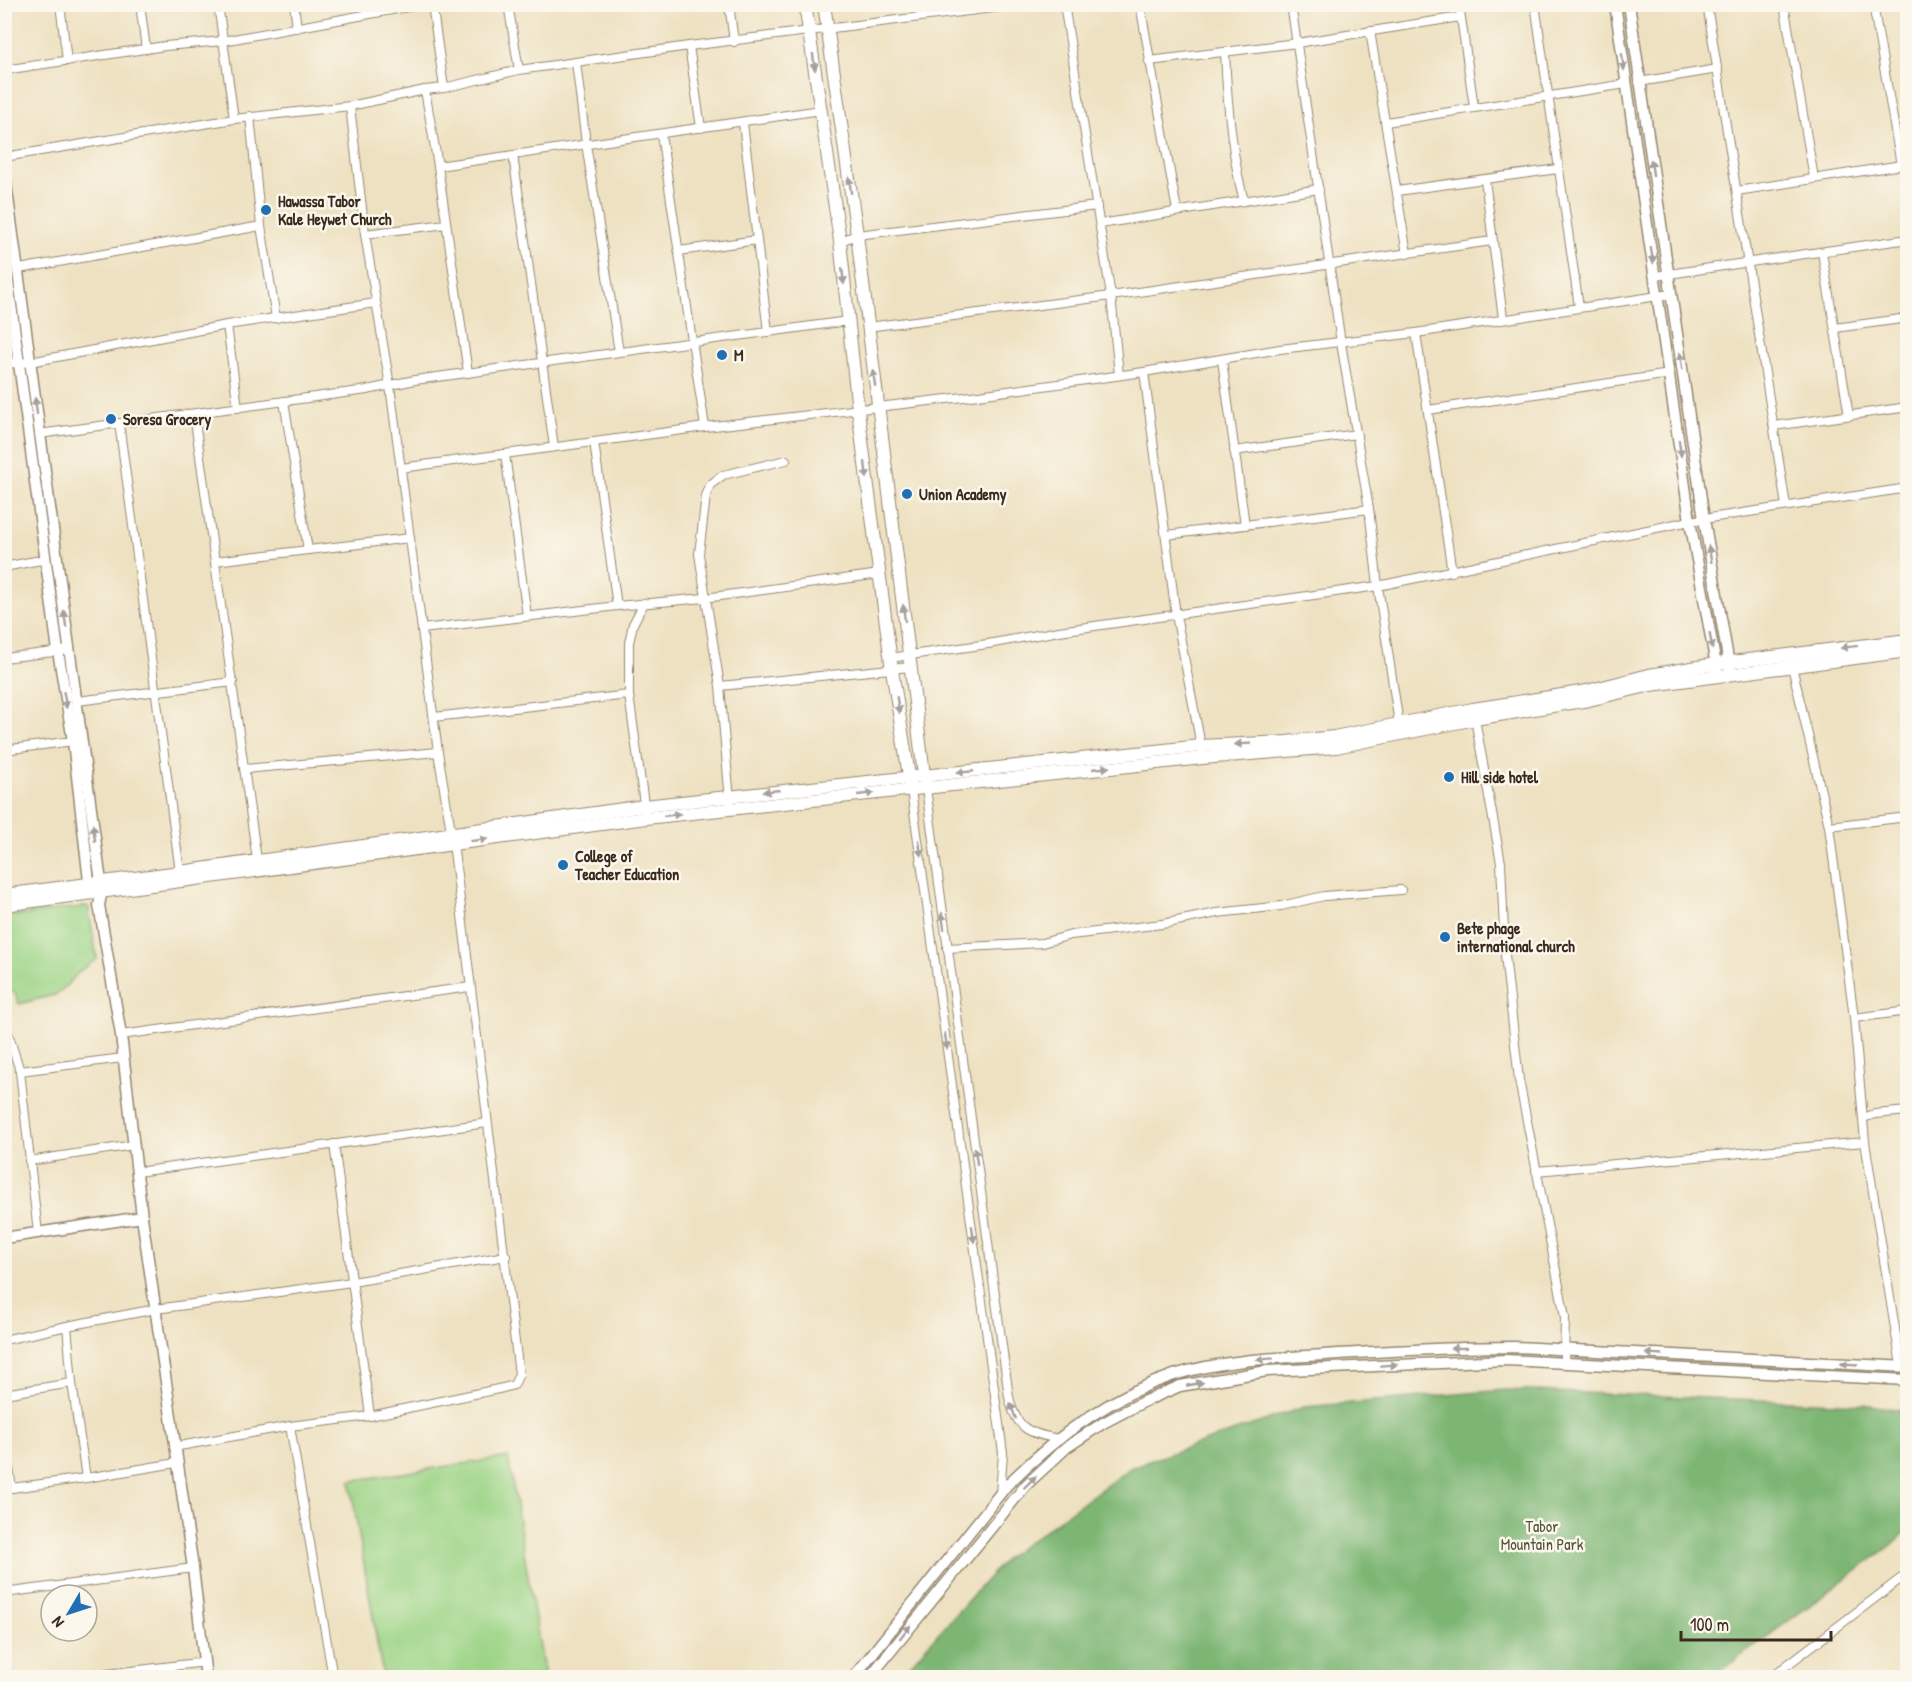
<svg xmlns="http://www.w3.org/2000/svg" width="1912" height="1682" viewBox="0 0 1912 1682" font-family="'Patrick Hand',sans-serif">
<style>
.green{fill:#9cd486;stroke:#6c7f52;stroke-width:1.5}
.forest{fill:#7db673;stroke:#5c7048;stroke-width:1.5}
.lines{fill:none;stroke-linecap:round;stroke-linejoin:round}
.minor-casing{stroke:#948670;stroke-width:10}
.tertiary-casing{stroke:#948670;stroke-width:13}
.secondary-casing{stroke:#948670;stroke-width:14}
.minor{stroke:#fff;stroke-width:8}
.tertiary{stroke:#fff;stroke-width:10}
.secondary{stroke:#fff;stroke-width:12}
.oneway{fill:#a79f9a}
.poi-dot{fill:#1f6fb2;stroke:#fbf7ec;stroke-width:2}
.labels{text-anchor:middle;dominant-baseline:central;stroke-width:5;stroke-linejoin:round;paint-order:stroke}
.poi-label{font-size:16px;font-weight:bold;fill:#3b2a1e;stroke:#fbf7ec;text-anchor:start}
.park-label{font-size:16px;fill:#535438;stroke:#fbf7ec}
</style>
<rect width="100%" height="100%" fill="#fbf7ec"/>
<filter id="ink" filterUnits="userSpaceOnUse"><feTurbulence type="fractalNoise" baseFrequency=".0167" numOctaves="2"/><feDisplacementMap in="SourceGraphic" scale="12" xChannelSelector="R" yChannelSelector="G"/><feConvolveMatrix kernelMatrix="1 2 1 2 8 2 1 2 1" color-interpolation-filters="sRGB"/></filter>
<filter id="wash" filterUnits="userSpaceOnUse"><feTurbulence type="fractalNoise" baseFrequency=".008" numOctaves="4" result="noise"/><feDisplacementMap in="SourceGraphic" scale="24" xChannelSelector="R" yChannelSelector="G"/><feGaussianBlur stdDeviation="1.35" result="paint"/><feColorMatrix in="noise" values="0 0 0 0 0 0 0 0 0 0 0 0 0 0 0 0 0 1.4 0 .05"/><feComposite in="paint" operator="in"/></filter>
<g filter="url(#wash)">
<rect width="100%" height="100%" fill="#eee1c1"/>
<g class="green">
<path d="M88 906 97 959 80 971 58 994 19 1004 14 991 5 993V917Z"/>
<path d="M508 1457 545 1677H383L350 1481Z"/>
</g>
<path class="forest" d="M1505 1390 1863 1404 1907 1411V1531L1892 1545 1712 1677H899L1006 1558 1132 1467 1304 1407Z"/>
</g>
<g filter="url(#ink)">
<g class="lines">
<g class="minor-casing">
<g id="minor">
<path d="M60 4 67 61"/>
<path d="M140 4 146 49"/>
<path d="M218 4 234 119"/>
<path d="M294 4 297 28"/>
<path d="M432 4 444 88"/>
<path d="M508 4 519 70"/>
<path d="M729 4 734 42"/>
<path d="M1064 4 1111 296 1119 375"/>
<path d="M1140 4 1177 211"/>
<path d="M1291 4 1341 343 1369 509 1378 586 1399 724"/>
<path d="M1459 4 1474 107"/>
<path d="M1535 4 1579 307"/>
<path d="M1707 4 1786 506"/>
<path d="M1784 4 1814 178"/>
<path d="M1873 4 1901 165"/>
<path d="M1370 31 1407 254"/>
<path d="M689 46 701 128"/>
<path d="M1225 52C1227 101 1231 153 1244 201"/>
<path d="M1149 61 1297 43 1460 17"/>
<path d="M576 62 586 144 619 352"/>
<path d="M4 70 165 46 223 41 424 4"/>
<path d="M1639 82 1718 69"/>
<path d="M425 90 438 166 468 373"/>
<path d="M250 116 261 226 276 318"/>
<path d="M1386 122 1626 84"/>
<path d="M743 123 768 332"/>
<path d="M661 134 705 427"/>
<path d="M513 155 554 447"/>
<path d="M4 157 234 119 350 106 425 90 444 88 519 70 689 46 1025 4"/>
<path d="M438 166 821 110"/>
<path d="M1485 180 1503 318"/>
<path d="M1397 191 1558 169"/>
<path d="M1737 191 1908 164"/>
<path d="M1100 224 1319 189"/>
<path d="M365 234 446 224"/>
<path d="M840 241 857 235 1097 206"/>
<path d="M679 251 757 240"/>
<path d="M1822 252 1849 416"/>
<path d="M19 269 261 226"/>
<path d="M1655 276 1908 239"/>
<path d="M227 325 238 408"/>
<path d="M867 327 1111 296 1492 241"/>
<path d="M1835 328 1908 318"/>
<path d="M1416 333 1452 572"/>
<path d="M1222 360 1245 525"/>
<path d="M4 364 30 362 227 325 376 303"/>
<path d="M1144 372 1176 615 1202 751"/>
<path d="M284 401 308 550"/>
<path d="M1428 410 1670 374"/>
<path d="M194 414 257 860"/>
<path d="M119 423 180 872"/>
<path d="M1774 426 1908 407"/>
<path d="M39 434 367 390 415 380 848 321"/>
<path d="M594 442 617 606"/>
<path d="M1234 451 1357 434"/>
<path d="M505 454 527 616"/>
<path d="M401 468 705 427 964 397 1144 372 1280 349 1416 333 1671 294"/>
<path d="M1167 535 1369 509"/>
<path d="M215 561 410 538"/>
<path d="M4 567 46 559"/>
<path d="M644 603 633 624 629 643V695L645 811"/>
<path d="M422 629 617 606 705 598 880 574"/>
<path d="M4 658 70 650"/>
<path d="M890 658 988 644 1059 631 1378 586 1690 521 1908 488"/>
<path d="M1792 666 1829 826 1854 1018 1865 1142 1901 1366"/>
<path d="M720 686 910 667"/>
<path d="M77 701 233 682"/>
<path d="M434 717 629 695"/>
<path d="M1475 719 1501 863 1505 955 1519 1080 1565 1317 1564 1363"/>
<path d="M4 750 73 741"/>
<path d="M245 769 438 752"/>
<path d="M926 788 1009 1397C1016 1429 1029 1434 1060 1439"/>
<path d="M911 790 1000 1431 1003 1453 1000 1494"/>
<path d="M730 801 720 686 699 554 706 496 710 485 723 475 786 460"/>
<path d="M1829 826 1908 817"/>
<path d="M947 948 1042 943 1071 935 1162 924 1217 913 1281 906 1324 896 1401 890"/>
<path d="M1854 1018 1908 1011"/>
<path d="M7 1030 20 1071 38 1233"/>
<path d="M121 1035 470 987"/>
<path d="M20 1071 123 1058"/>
<path d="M1863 1118 1875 1114 1908 1111"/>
<path d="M334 1144 370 1416"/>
<path d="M29 1161 134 1145"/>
<path d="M1536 1171 1865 1142"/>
<path d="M137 1172 487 1123"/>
<path d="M67 1326 72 1383 86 1478"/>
<path d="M4 1340 67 1326 156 1309 352 1282 506 1256"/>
<path d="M4 1394 72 1383"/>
<path d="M290 1426 333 1678"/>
<path d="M4 1435 12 1488"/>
<path d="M174 1447 290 1426 370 1416 503 1388 514 1385 519 1374 453 843 438 752 390 386 365 234 350 106"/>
<path d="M4 1489 86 1478 176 1463"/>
<path d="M4 1593 193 1568"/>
<path d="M4 1653 8 1678"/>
<path d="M74 1678 205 1662"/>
<path d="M1770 1678 1908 1573"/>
</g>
</g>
<g class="tertiary-casing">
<g id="tertiary">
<path d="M1615 4 1690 521 1717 671"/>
<path d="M1629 4 1704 519 1730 670"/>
<path d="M4 169 101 882 102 891 99 905 121 1035 142 1217 193 1568 206 1678"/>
<path d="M4 253 58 651 73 741 90 890"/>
<path d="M4 1238 142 1217"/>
<path d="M853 1678 1007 1485C1053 1439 1111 1396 1174 1375 1222 1360 1274 1358 1323 1355 1387 1351 1451 1347 1515 1347L1908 1367"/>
<path d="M869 1678 1026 1485 1067 1447 1103 1423 1145 1401 1180 1386 1267 1371 1506 1360 1908 1380"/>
</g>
</g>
<g class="secondary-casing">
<g id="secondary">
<path d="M805 4 840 241 858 410 892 670 910 782"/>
<path d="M824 4 857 235 925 783"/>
<path d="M4 895 180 872 644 806 1201 746 1286 742 1334 737 1473 709 1587 691 1649 675 1716 664 1908 640"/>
<path d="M4 905 646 818 1203 758 1336 747 1475 719 1589 700 1651 685 1908 651"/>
</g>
</g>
<use href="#minor" class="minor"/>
<use href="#tertiary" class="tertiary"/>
<use href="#secondary" class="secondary"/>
</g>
<defs><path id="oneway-solid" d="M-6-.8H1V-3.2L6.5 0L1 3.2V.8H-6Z" transform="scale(1.5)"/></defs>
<g class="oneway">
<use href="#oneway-solid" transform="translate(814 62) rotate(82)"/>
<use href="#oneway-solid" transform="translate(1623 62) rotate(82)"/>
<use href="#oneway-solid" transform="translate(1652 168) rotate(-98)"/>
<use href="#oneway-solid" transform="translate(850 185) rotate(-98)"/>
<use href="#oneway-solid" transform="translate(1652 255) rotate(81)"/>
<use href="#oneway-solid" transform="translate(843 276) rotate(84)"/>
<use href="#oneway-solid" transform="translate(1681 361) rotate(-98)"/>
<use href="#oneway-solid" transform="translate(874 378) rotate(-98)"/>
<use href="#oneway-solid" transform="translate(36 406) rotate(-97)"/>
<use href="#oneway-solid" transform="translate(1680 448) rotate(82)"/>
<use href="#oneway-solid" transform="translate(866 470) rotate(83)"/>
<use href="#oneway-solid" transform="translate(1710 554) rotate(-100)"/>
<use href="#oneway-solid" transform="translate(904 613) rotate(-97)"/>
<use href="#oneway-solid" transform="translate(65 619) rotate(-98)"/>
<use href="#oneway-solid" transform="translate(1711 641) rotate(80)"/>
<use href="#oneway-solid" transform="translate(1849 647) rotate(173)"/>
<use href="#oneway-solid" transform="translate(65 700) rotate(80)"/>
<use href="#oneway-solid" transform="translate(898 705) rotate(81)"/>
<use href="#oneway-solid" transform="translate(1243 744) rotate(177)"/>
<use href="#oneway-solid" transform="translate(1101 768) rotate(-6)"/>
<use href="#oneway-solid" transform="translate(965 772) rotate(175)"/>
<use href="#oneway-solid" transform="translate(771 791) rotate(174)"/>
<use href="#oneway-solid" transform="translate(866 794) rotate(-6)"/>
<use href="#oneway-solid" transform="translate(672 815) rotate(-7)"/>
<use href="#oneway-solid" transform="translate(94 833) rotate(-98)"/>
<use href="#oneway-solid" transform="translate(479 840) rotate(-7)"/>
<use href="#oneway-solid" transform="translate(920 848) rotate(82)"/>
<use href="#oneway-solid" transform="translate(943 921) rotate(-98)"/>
<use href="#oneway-solid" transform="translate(946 1041) rotate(82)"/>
<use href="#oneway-solid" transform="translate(976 1156) rotate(-98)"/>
<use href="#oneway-solid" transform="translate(973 1234) rotate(82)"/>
<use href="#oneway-solid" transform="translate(1459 1348) rotate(179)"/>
<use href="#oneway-solid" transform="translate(1654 1354) rotate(-177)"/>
<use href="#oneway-solid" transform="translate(1265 1359) rotate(176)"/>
<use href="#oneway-solid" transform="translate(1849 1364) rotate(-177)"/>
<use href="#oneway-solid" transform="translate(1389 1365) rotate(-4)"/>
<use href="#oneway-solid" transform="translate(1195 1384) rotate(-11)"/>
<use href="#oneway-solid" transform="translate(1013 1411) rotate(-110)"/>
<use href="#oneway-solid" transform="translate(1030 1482) rotate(-44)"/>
<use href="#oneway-solid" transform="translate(905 1632) rotate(-51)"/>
</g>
</g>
<g class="poi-dot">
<circle cx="266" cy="210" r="6"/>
<circle cx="722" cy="355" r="6"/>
<circle cx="111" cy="419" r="6"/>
<circle cx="907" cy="494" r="6"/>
<circle cx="1449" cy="777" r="6"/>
<circle cx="563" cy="865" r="6"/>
<circle cx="1445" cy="937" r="6"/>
</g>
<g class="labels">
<g class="poi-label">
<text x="278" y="201">Hawassa Tabor<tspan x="278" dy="18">Kale Heywet Church</tspan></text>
<text x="734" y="355">M</text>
<text x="123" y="419">Soresa Grocery</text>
<text x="919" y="494">Union Academy</text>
<text x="1461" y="777">Hill side hotel</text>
<text x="575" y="856">College of<tspan x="575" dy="18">Teacher Education</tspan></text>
<text x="1457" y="928">Bete phage<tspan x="1457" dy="18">international church</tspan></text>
</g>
<g class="park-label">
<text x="1542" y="1526">Tabor<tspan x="1542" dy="18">Mountain Park</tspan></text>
</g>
</g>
<rect width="1912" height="1682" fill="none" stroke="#fbf7ec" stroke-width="24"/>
<g transform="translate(69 1613) rotate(231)"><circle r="28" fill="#fbf7ec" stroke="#aea59a" stroke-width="1.5"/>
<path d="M0-4.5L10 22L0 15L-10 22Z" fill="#1f6fb2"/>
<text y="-9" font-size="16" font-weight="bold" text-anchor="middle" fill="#3b2a1e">N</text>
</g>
<path d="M1681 1631v9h150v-9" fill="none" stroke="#3b2a1e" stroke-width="3"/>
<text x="1690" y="1631" font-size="18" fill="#3b2a1e" stroke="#fbf7ec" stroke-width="4.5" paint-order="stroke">100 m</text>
</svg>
